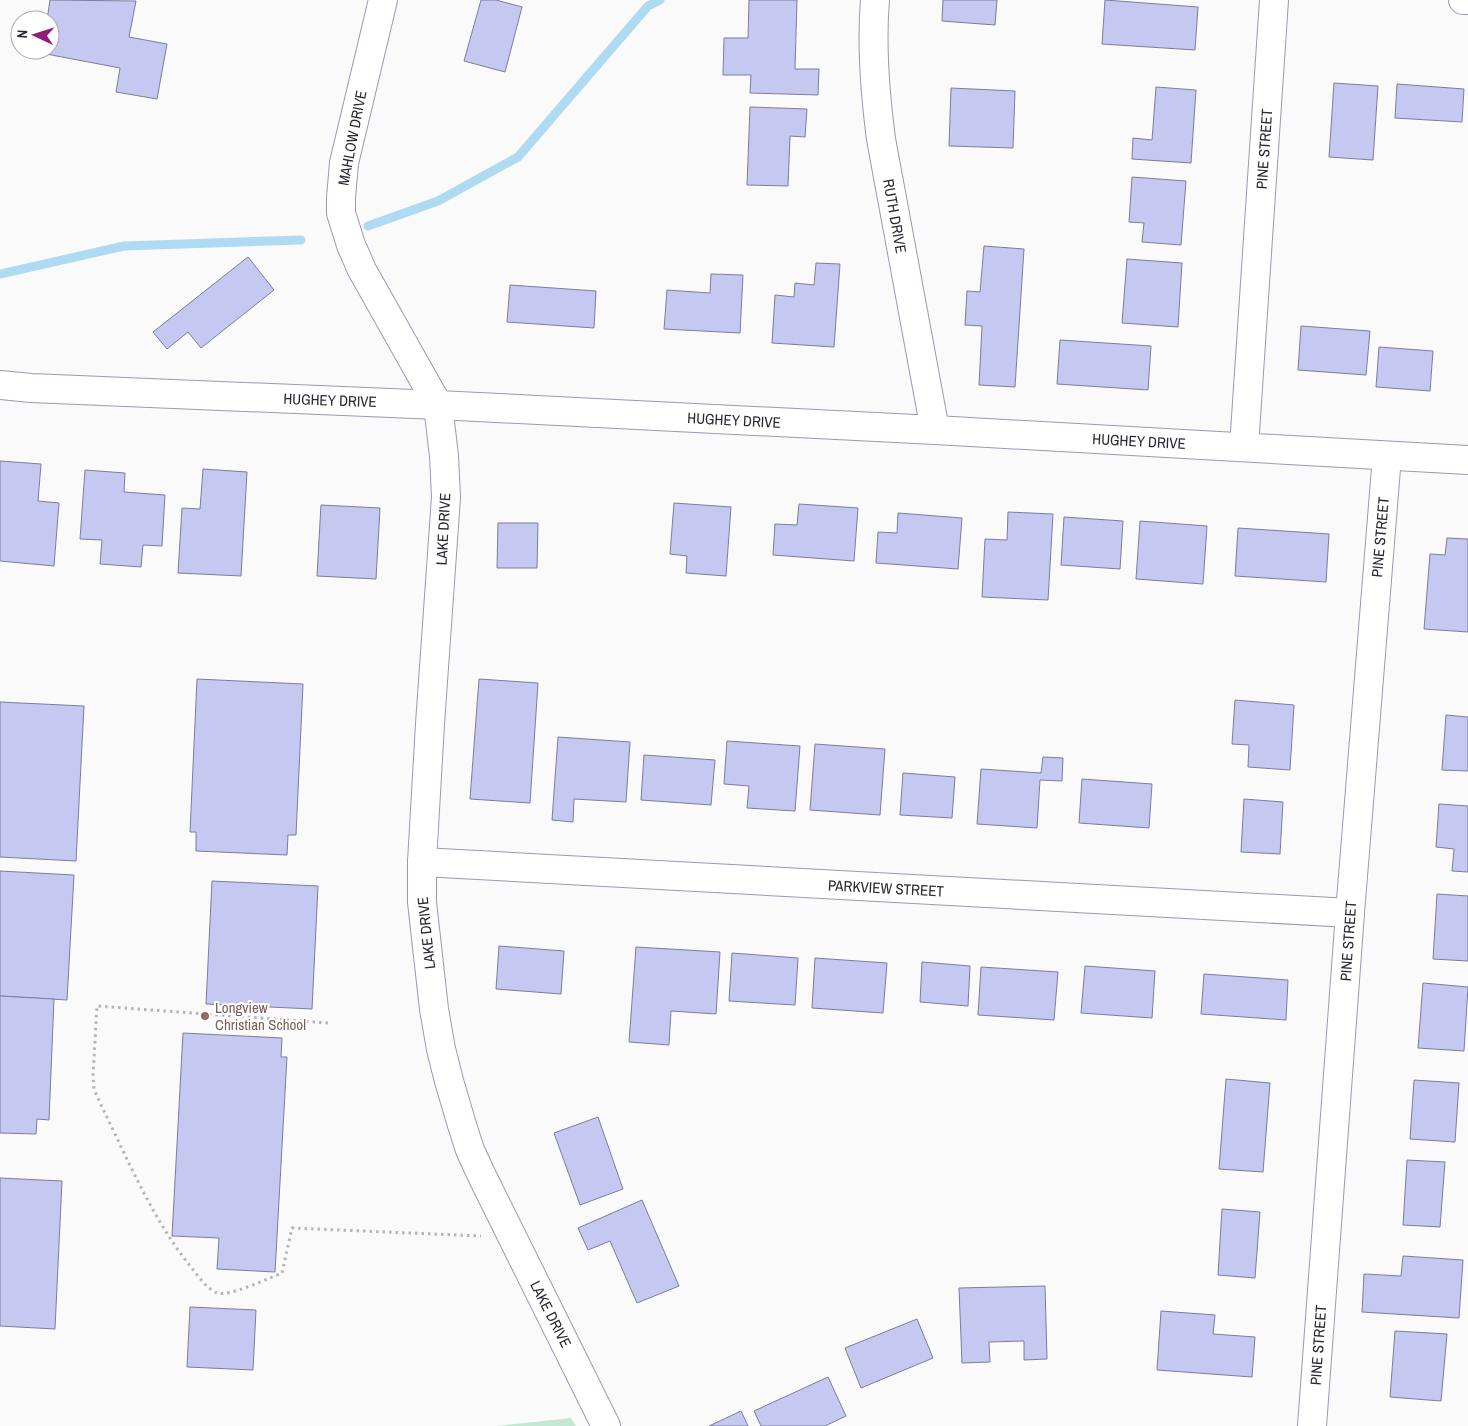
<svg xmlns="http://www.w3.org/2000/svg" width="1468" height="1426" viewBox="0 0 1468 1426" font-family="'Archivo Narrow',sans-serif">
<style>
.green{fill:#c4e7d5}
.lines{fill:none;stroke-linecap:round;stroke-linejoin:round}
.stream{stroke:#afdbf2;stroke-width:9}
.building{fill:#c5c8f0;stroke:#7b7d9e}
.minor-casing{stroke:#9b97b9;stroke-width:30}
.path{stroke:#b5b4b9;stroke-width:3;stroke-dasharray:2.5 4;stroke-linecap:butt}
.minor{stroke:#fff;stroke-width:28}
.education-dot{fill:#8d6e63;stroke:#fff;stroke-width:2}
.labels{text-anchor:middle;dominant-baseline:central;stroke-width:4;stroke-linejoin:round;paint-order:stroke}
.street-label{font-size:15px;fill:#292835;stroke:#fff}
.education-label{font-size:15px;fill:#785e54;stroke:#fff;text-anchor:start}
</style>
<rect width="100%" height="100%" fill="#fafafa"/>
<path class="green" d="M571 1418 576 1426H496Z"/>
<g class="lines">
<g class="stream">
<path d="M368 226 438 201 518 157 648 6 660 0"/>
<path d="M0 274 124 246 301 240"/>
</g>
</g>
<g class="building">
<path d="M50 0 136 1 129 37 167 44 157 99 116 92 120 68 41 53V50H50V20H47Z"/>
<path d="M481 0H496L522 7 505 72 464 61Z"/>
<path d="M749 0H797L795 69H819L818 95 750 93 751 75H723L724 38H748Z"/>
<path d="M943 0H997L995 25 942 21Z"/>
<path d="M1105 0 1198 7 1195 50 1102 44Z"/>
<path d="M1334 83 1378 86 1373 160 1329 157Z"/>
<path d="M1397 84 1464 89 1462 122 1395 118Z"/>
<path d="M1156 87 1196 90 1191 163 1132 159 1133 138 1152 140Z"/>
<path d="M951 88 1015 91 1013 148 949 146Z"/>
<path d="M750 107 807 109 805 137 790 136 788 186 747 185Z"/>
<path d="M1132 177 1186 181 1181 245 1142 242 1144 223 1129 222Z"/>
<path d="M984 246 1024 249 1015 387 979 385 982 326 965 325 967 291 980 292Z"/>
<path d="M248 257 274 290 201 348 188 332 167 349 153 332Z"/>
<path d="M1127 259 1182 263 1178 327 1122 323Z"/>
<path d="M816 263 840 264 834 347 772 343 775 295 794 297 795 283 814 285Z"/>
<path d="M711 274 743 275 740 333 664 329 667 290 710 293Z"/>
<path d="M510 285 596 291 594 328 507 322Z"/>
<path d="M1301 326 1370 331 1366 375 1298 370Z"/>
<path d="M1060 340 1151 346 1148 390 1057 384Z"/>
<path d="M1379 347 1433 351 1430 391 1376 387Z"/>
<path d="M0 461 41 464 38 501 59 503 54 566 0 561Z"/>
<path d="M203 469 247 472 241 576 178 573 182 508 200 509Z"/>
<path d="M85 470 125 473 124 492 165 495 162 546 143 545 141 567 100 564 102 540 80 539Z"/>
<path d="M674 503 731 507 726 576 686 573 687 556 670 554Z"/>
<path d="M799 504 858 508 854 561 773 555 775 524 797 525Z"/>
<path d="M321 505 380 508 376 579 317 576Z"/>
<path d="M1008 512 1053 514 1048 600 982 597 985 539 1007 540Z"/>
<path d="M898 513 962 518 958 569 876 563 878 532 897 533Z"/>
<path d="M1064 517 1123 521 1120 569 1061 565Z"/>
<path d="M1140 521 1207 526 1203 584 1136 579Z"/>
<path d="M498 523H538L537 568H497Z"/>
<path d="M1238 528 1329 534 1326 582 1235 576Z"/>
<path d="M1447 538 1468 539V632L1424 629 1430 554 1445 555Z"/>
<path d="M197 679 303 684 296 835H288L287 855 196 851V832H190Z"/>
<path d="M479 679 538 683 530 803 470 799Z"/>
<path d="M1235 700 1294 705 1290 770 1248 767 1249 745 1232 744Z"/>
<path d="M0 702 84 706 76 861 0 857Z"/>
<path d="M1446 715 1468 717V771L1442 770Z"/>
<path d="M558 737 630 742 626 802 574 799 573 822 552 820Z"/>
<path d="M727 741 800 746 795 811 747 808 749 786 724 784Z"/>
<path d="M815 744 885 749 880 815 810 810Z"/>
<path d="M644 755 715 760 711 805 641 800Z"/>
<path d="M1043 757 1063 758 1062 781 1040 780 1037 828 977 824 981 769 1041 773Z"/>
<path d="M903 773 955 777 952 818 900 815Z"/>
<path d="M1082 779 1152 784 1149 828 1079 823Z"/>
<path d="M1244 799 1283 802 1280 854 1241 852Z"/>
<path d="M1439 804 1468 806V872L1452 871 1454 849 1436 847Z"/>
<path d="M0 871 74 875 67 1000 0 996Z"/>
<path d="M212 881 318 886 312 1009 206 1004Z"/>
<path d="M1437 894 1468 896V961L1433 959Z"/>
<path d="M499 946 564 951 561 994 496 989Z"/>
<path d="M636 947 720 952 716 1014 671 1011 669 1045 629 1042Z"/>
<path d="M732 953 798 958 795 1005 729 1001Z"/>
<path d="M815 958 887 963 883 1013 812 1008Z"/>
<path d="M922 962 970 966 968 1006 920 1002Z"/>
<path d="M1085 966 1155 971 1152 1018 1081 1013Z"/>
<path d="M981 967 1058 972 1054 1020 978 1015Z"/>
<path d="M1204 974 1288 980 1286 1020 1201 1014Z"/>
<path d="M1423 983 1468 987 1464 1051 1418 1048Z"/>
<path d="M0 996 54 999 49 1120 37 1119 36 1134 0 1133Z"/>
<path d="M183 1033 282 1038 281 1057H287L275 1272 217 1269 219 1238 172 1236Z"/>
<path d="M1226 1079 1270 1083 1263 1172 1219 1169Z"/>
<path d="M1414 1080 1459 1083 1455 1142 1410 1139Z"/>
<path d="M598 1117 623 1189 580 1205 554 1133Z"/>
<path d="M1407 1160 1445 1162 1440 1227 1403 1225Z"/>
<path d="M0 1178 62 1181 55 1329 0 1326Z"/>
<path d="M642 1200 679 1286 637 1303 610 1241 588 1250 578 1228Z"/>
<path d="M1222 1209 1260 1212 1255 1278 1218 1275Z"/>
<path d="M1403 1256 1463 1260 1459 1318 1362 1312 1364 1274 1401 1276Z"/>
<path d="M1045 1286 1047 1359 1024 1360V1341L989 1342 990 1362 962 1363 959 1288Z"/>
<path d="M190 1307 256 1310 253 1370 187 1367Z"/>
<path d="M1161 1311 1215 1315 1213 1334 1255 1337 1252 1377 1157 1370Z"/>
<path d="M917 1319 933 1358 861 1388 845 1348Z"/>
<path d="M1395 1331 1447 1334 1441 1401 1390 1397Z"/>
<path d="M828 1377 846 1416 825 1426H761L754 1411Z"/>
<path d="M741 1411 748 1426H709Z"/>
</g>
<g class="lines">
<g class="minor-casing">
<g id="minor">
<path d="M383 0 344 163 341 198V213L351 245 362 270 438 405 444 456 446 497 430 724 422 862V902L434 1009 441 1049 449 1081 462 1125 470 1150 482 1176 606 1426"/>
<path d="M875 0C871 47 875 93 881 139L935 430"/>
<path d="M1463 0H1468"/>
<path d="M0 385 31 388 438 405 935 430 1468 460"/>
<path d="M1244 447 1274 0"/>
<path d="M422 862 1350 913"/>
<path d="M1312 1426 1350 913 1387 456"/>
</g>
</g>
<path class="path" d="M328 1023 97 1006 93 1076 94 1089 101 1105C129 1162 154 1223 195 1272 200 1279 209 1290 217 1293 229 1297 269 1278 282 1273L292 1228 481 1236"/>
<use href="#minor" class="minor"/>
</g>
<circle class="education-dot" cx="205" cy="1016" r="5"/>
<g class="labels">
<g class="street-label">
<text transform="translate(352 138) rotate(-79)">MAHLOW DRIVE</text>
<text transform="translate(1264 149) rotate(-86)">PINE STREET</text>
<text transform="translate(895 216) rotate(80)">RUTH DRIVE</text>
<text transform="translate(330 400) rotate(2)">HUGHEY DRIVE</text>
<text transform="translate(734 420) rotate(3)">HUGHEY DRIVE</text>
<text transform="translate(1139 441) rotate(3)">HUGHEY DRIVE</text>
<text transform="translate(443 529) rotate(-87)">LAKE DRIVE</text>
<text transform="translate(1380 537) rotate(-85)">PINE STREET</text>
<text transform="translate(886 888) rotate(3)">PARKVIEW STREET</text>
<text transform="translate(426 933) rotate(-96)">LAKE DRIVE</text>
<text transform="translate(1348 941) rotate(-86)">PINE STREET</text>
<text transform="translate(551 1314) rotate(63)">LAKE DRIVE</text>
<text transform="translate(1318 1345) rotate(-86)">PINE STREET</text>
</g>
<g class="education-label">
<text x="215" y="1007">Longview<tspan x="215" dy="17">Christian School</tspan></text>
</g>
</g>
<g transform="translate(35 35) rotate(274)"><circle r="24" fill="#ffffff" stroke="#a9a9ae"/>
<path d="M0-4L9 19L0 12L-9 19Z" fill="#941c79"/>
<text y="-8" font-size="14" font-weight="bold" text-anchor="middle" fill="#292835">N</text>
</g>
</svg>
